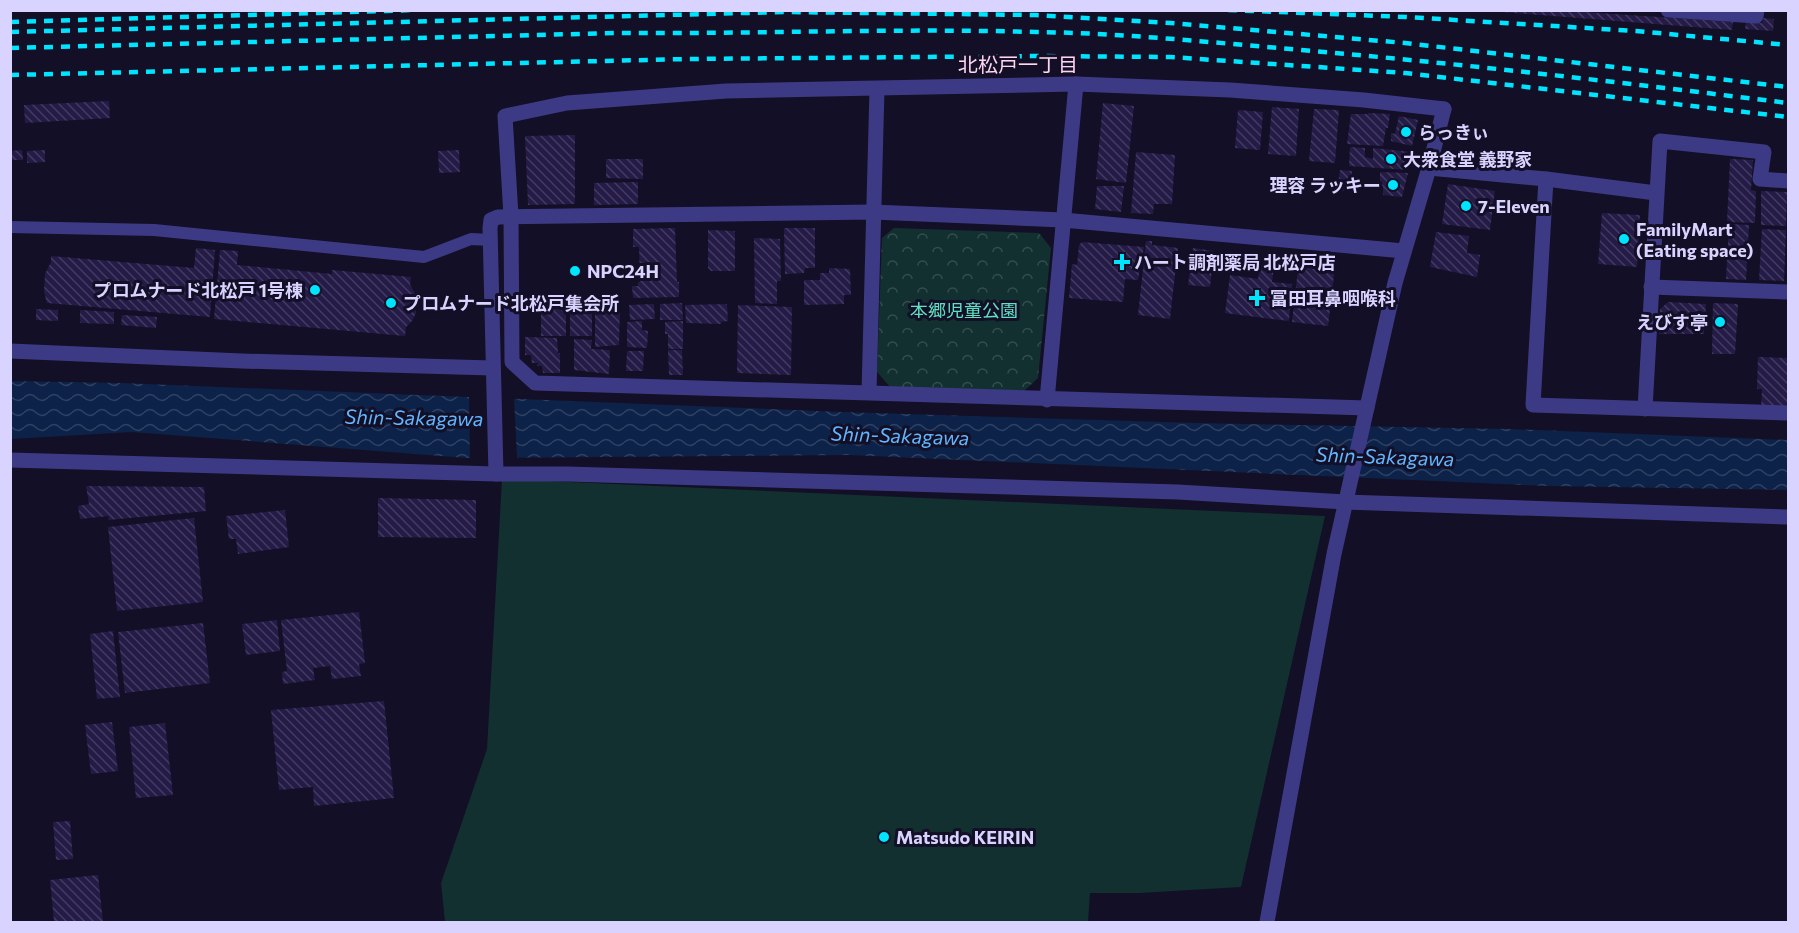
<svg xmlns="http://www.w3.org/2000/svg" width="1799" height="933" viewBox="0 0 1799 933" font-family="Commissioner,'Noto Sans JP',sans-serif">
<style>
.park{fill:url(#park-crowns)}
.pitch{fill:#12302f}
.water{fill:url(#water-waves)}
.pier{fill:#130f26}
.building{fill:url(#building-back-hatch)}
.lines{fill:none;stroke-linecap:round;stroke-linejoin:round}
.service{stroke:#3d3a85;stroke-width:12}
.minor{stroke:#3d3a85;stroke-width:15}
.tertiary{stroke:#3d3a85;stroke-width:15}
.rail{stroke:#00e5ff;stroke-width:4.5;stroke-dasharray:9 8;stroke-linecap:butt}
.poi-dot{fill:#00e5ff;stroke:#130f26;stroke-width:2}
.labels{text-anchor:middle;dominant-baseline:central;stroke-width:6;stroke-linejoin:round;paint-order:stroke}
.poi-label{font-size:18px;font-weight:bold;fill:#d9d4ff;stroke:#130f26;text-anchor:start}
.park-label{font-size:18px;fill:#5fe0c0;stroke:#130f26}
.neighbourhood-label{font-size:20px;fill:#ffd6f0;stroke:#130f26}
.water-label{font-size:20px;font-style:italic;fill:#62b6ff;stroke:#130f26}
</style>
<defs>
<pattern id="park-crowns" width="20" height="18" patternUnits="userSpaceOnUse" patternTransform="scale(1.5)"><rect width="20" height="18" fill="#12302f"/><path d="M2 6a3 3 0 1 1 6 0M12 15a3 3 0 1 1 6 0" fill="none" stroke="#344d4e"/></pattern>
<pattern id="water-waves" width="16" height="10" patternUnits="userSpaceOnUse" patternTransform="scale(1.5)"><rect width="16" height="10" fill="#0c2248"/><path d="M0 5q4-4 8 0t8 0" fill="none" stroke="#2f4163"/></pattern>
<pattern id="building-back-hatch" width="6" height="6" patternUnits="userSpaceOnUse" patternTransform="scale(1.5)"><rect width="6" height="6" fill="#241b47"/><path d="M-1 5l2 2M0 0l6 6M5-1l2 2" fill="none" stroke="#433b63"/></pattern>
</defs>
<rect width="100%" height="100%" fill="#130f26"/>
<path class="park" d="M894 228 1039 233 1051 248 1038 378 1022 393 891 388 877 372 882 238Z"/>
<path class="pitch" d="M502 479 1325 516 1241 887 1140 893H1090L1088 922H445L441 883 487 749Z"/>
<path class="water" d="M11 381 121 383 842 412 1197 423 1510 429 1788 440V490L1549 486 850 455 467 458 132 432 11 439Z"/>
<path class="pier" d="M469 395 514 397 517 460 470 461Z"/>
<g class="building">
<path d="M1501 10H1554L1733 22 1732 30 1501 12Z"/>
<path d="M1763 18 1774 19 1773 31 1745 29 1746 22 1762 23Z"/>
<path d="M109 101 110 118 25 123 24 105Z"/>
<path d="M1103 103 1134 106 1126 183 1096 179Z"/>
<path d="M1272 107 1299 109 1296 156 1268 154Z"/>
<path d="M1314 109 1339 110 1335 163 1309 161Z"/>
<path d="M1238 110 1263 112 1260 150 1235 148Z"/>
<path d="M1368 113 1390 114 1388 128H1386L1383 146 1347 144 1351 114H1368Z"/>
<path d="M1399 116 1418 120 1412 146 1391 141V133L1395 134Z"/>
<path d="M575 135V204L528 205 525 136Z"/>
<path d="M1350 147 1365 148V157L1373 159V148L1412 152 1408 170 1349 166Z"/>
<path d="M22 150 23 160H10V151Z"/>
<path d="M45 150V162L27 163V151Z"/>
<path d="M459 150 460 172 439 173 438 151Z"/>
<path d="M1136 152 1175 155 1172 204H1154L1153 214 1131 213Z"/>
<path d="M606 159H643V179L606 178Z"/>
<path d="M1730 159 1753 160 1751 190 1756 191 1755 223 1727 222Z"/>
<path d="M1340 170 1352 171 1350 191 1337 190Z"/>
<path d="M1380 172 1408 173 1402 197 1383 195V186H1380Z"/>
<path d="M638 182V204L594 205V183Z"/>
<path d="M1448 184 1495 191 1490 230 1442 224Z"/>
<path d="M1097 186H1124L1121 212 1095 209Z"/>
<path d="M1761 191 1787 192 1786 226 1761 225Z"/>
<path d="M1602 213 1640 215 1637 267 1598 264Z"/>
<path d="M1729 224 1749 225 1746 280 1726 279Z"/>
<path d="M675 228 677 282H679V297L633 298 632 286H638V282H640L639 247H633V229Z"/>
<path d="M784 228H815V268H805L804 273 785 274Z"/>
<path d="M1762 229 1786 230 1784 281 1759 280Z"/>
<path d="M708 230 735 231V271H711L708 268Z"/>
<path d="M1436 232 1469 236 1467 253 1480 255 1477 277 1430 267Z"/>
<path d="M754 238 780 239 781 281H777V304L755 303Z"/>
<path d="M1146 241H1152V245L1178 248 1170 319 1138 315Z"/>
<path d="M1082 242 1144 247 1138 280 1125 279 1123 302 1069 298 1072 264 1077 265 1079 245Z"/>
<path d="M196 248 215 250 210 317 47 303 44 292 45 274 51 262V256L194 268Z"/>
<path d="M1193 248 1214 251 1210 287 1188 285Z"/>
<path d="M220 250 238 251 237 265 332 274V270L411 277 410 284 416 296V313L412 321 406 327 405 336 214 319Z"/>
<path d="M1299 260 1308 261V264L1335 267 1328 326 1292 322Z"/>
<path d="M1260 264 1274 266 1272 282 1292 284 1289 321 1225 313 1230 275 1258 279Z"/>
<path d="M829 268 850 269 851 295H844V304L804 305V280H820V273H829Z"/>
<path d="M1668 302 1706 304 1704 334H1659L1660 309Z"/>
<path d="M541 303 566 304V336H541Z"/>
<path d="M595 303 620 304 619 345 595 347Z"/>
<path d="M682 303 683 320H660V304Z"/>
<path d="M1713 303 1738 304 1735 354H1712Z"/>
<path d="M654 304 655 319 630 320 629 305Z"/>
<path d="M727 304 728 321 721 322V324L686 323 685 305Z"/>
<path d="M738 305 792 307 791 375 737 373Z"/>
<path d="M592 307V336H570V308Z"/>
<path d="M36 309 58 310V321L36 320Z"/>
<path d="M80 310 114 312V324L80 323Z"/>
<path d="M122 315 157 317 156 328 121 325Z"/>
<path d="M642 321V330L648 331 647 348 627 347V322Z"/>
<path d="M683 321V349H668V334H665V322Z"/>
<path d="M525 337 557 338 558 353H560V373H543L542 366H537L538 363H532L531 355H525Z"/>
<path d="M574 339 592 340 591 349 610 350 609 374 574 370Z"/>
<path d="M668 350H682L683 375H669Z"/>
<path d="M627 351H644L643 371H626Z"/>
<path d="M1758 357 1788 358V407H1761L1762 389H1757Z"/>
<path d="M86 486 204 487 206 511 108 520 109 516 80 519 78 506 89 504Z"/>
<path d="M378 498 476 500V538L378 537Z"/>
<path d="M285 510 289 547 238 554 236 539H229L226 516Z"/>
<path d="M194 518 203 602 117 611 108 527Z"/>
<path d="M359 612 365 663 359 664 361 676 332 679 330 666 313 668 315 680 283 684 282 672 287 671 281 620Z"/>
<path d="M277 620 280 651 246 655 242 624Z"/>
<path d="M203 623 210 683 125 693 118 632Z"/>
<path d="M113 631 120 697 97 699 90 634Z"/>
<path d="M384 701 394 798 314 806 313 787 279 790 271 710Z"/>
<path d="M112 722 118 771 91 774 85 725Z"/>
<path d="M165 723 173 795 136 798 129 727Z"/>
<path d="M70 821 73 859 56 860 53 822Z"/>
<path d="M98 875 103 922H54L50 880Z"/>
</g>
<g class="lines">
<path class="service" d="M10 227 154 230 424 257 471 239 490 240"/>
<g class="minor">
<path d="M1668 10 1756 16 1757 10"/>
<path d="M1429 168 1546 179 1656 193"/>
<path d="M1546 179 1533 405 1788 413"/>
<path d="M1651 287 1788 292"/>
<path d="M10 351 242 361 492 368"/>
<path d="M869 392 877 89"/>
<path d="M1047 400 1076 84"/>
<path d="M1367 408 535 383 512 362 511 216 505 116 567 103 726 91 1076 84 1230 90 1364 100 1444 109"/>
<path d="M1645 409 1660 141 1764 152 1760 179 1788 181"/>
<path d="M10 460 496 474H567L1178 492 1345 502 1788 517"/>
<path d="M496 474 490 228 491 220 498 217 872 212 1063 220 1404 251"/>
</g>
<path class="tertiary" d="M1267 922 1334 554 1395 283 1429 168 1444 109"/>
<g class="rail">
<path d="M1228 10 1406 17 1636 31 1788 45"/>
<path d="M10 22 414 10"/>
<path d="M10 32 784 12 1036 15 1171 23 1405 43 1788 87"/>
<path d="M10 48 617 33C756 34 896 28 1036 32 1117 33 1197 41 1278 48 1448 62 1618 82 1788 103"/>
<path d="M10 75 688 59 1037 56 1170 57 1405 73 1788 117"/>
</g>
</g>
<g class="poi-dot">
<circle cx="1406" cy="132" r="6"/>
<circle cx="1391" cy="159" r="6"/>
<circle cx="1393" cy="185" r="6"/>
<circle cx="1466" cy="206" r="6"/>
<circle cx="1624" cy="239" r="6"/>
<path d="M1119 253h6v6h6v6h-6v6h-6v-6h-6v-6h6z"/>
<circle cx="575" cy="271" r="6"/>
<circle cx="315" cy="290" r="6"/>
<path d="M1254 289h6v6h6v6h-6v6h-6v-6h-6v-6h6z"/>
<circle cx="391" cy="303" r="6"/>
<circle cx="1720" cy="322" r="6"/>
<circle cx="884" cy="837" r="6"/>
</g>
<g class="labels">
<g class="poi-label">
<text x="1418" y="132">らっきぃ</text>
<text x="1403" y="159">大衆食堂 義野家</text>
<text x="1381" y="185" text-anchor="end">理容 ラッキー</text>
<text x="1478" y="206">7-Eleven</text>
<text x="1636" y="229">FamilyMart<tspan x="1636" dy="21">(Eating space)</tspan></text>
<text x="1134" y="262">ハート調剤薬局 北松戸店</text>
<text x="587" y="271">NPC24H</text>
<text x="303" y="290" text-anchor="end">プロムナード北松戸 1号棟</text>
<text x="1270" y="298">冨田耳鼻咽喉科</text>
<text x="403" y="303">プロムナード北松戸集会所</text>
<text x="1708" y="322" text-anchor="end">えびす亭</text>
<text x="896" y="837">Matsudo KEIRIN</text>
</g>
<g class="park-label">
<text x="964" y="310">本郷児童公園</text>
</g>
<g class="neighbourhood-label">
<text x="1018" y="64">北松戸一丁目</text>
</g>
<g class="water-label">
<text transform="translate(414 417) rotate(1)">Shin-Sakagawa</text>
<text transform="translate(900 435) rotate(2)">Shin-Sakagawa</text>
<text transform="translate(1385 456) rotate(2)">Shin-Sakagawa</text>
</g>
</g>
<rect width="1799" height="933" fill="none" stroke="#d9d4ff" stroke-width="24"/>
</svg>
